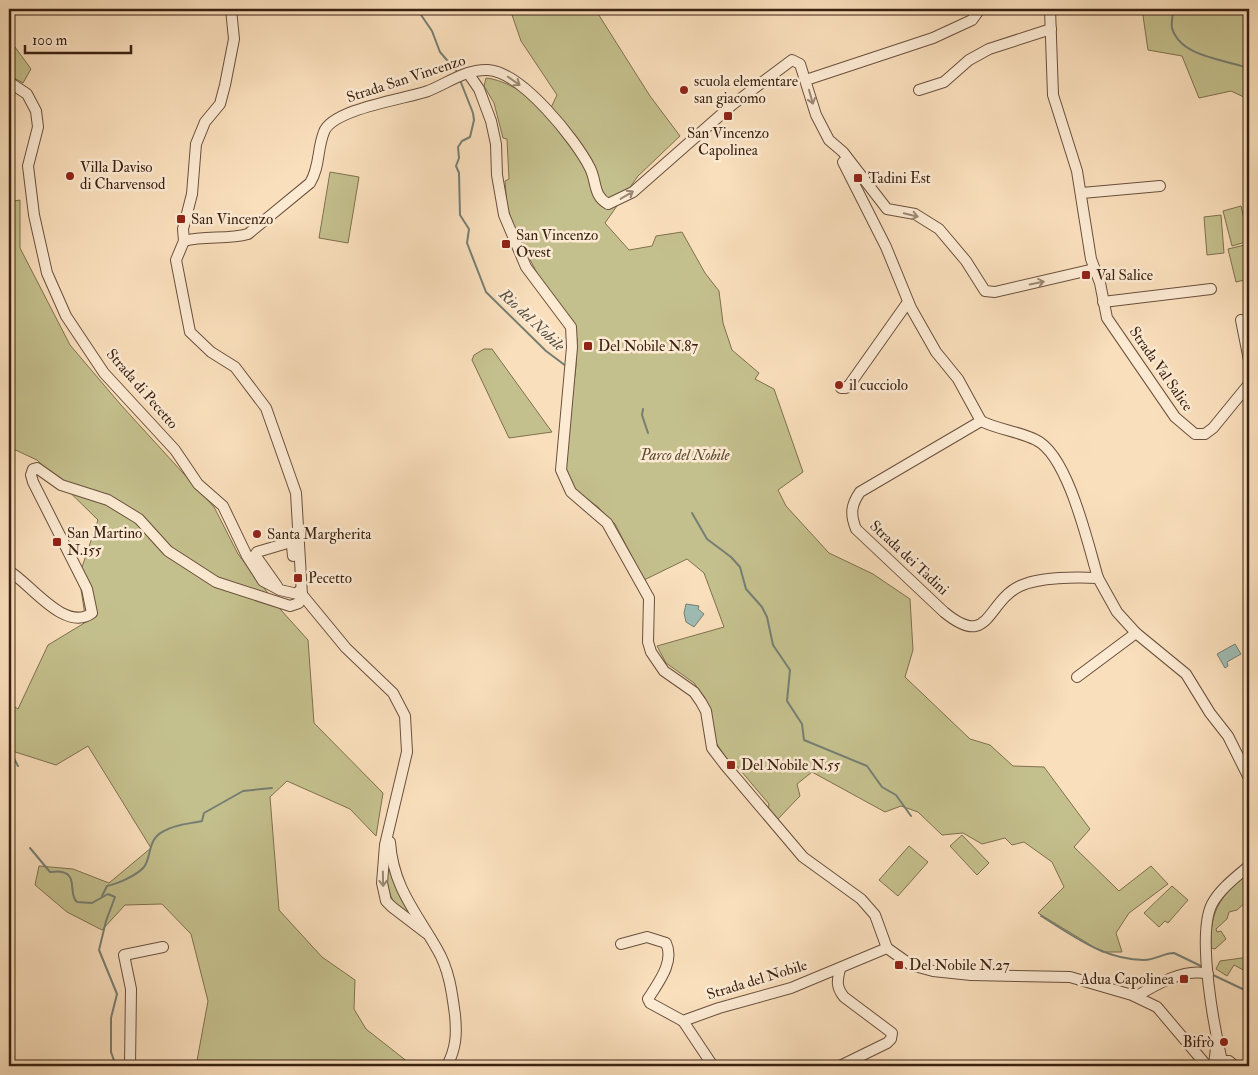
<svg xmlns="http://www.w3.org/2000/svg" width="1258" height="1075" viewBox="0 0 1258 1075" font-family="'IM FELL Double Pica',serif">
<style>
.green{fill:#c4c08d;stroke:#7f704f}
.water{fill:#9ebcb4;stroke:#767e73}
.lines{fill:none;stroke-linecap:round;stroke-linejoin:round}
.stream{stroke:#767e73;stroke-width:2}
.minor-casing{stroke:#6a503c;stroke-width:12}
.minor{stroke:#fcead3;stroke-width:10}
.oneway{stroke:#9b8672}
.poi-dot{fill:#8f2418;stroke:#fcead3;stroke-width:2}
.labels{text-anchor:middle;dominant-baseline:central;stroke-width:5;stroke-linejoin:round;paint-order:stroke}
.street-label{font-size:15px;fill:#3a2111;stroke:#fcead3}
.poi-label{font-size:15px;fill:#3a2111;stroke:#fcead3;text-anchor:start}
.park-label{font-size:15px;font-style:italic;fill:#5c4930;stroke:#fcead3}
.water-label{font-size:16px;font-style:italic;fill:#585042;stroke:#fcead3}
</style>
<rect width="100%" height="100%" fill="#fadfbc"/>
<filter id="stains"><feTurbulence type="fractalNoise" baseFrequency=".004" numOctaves="4"/><feColorMatrix values="0 0 0 0 .2 0 0 0 0 .09 0 0 0 0 .02 0 0 0 .5 -.17"/></filter>
<radialGradient id="worn" r=".72"><stop offset=".6" stop-color="#630" stop-opacity="0"/><stop offset="1" stop-color="#630" stop-opacity=".3"/></radialGradient>
<g class="green">
<path d="M510 9H595L650 96 680 136 638 176 605 223 629 250 652 246 656 236 682 232 705 273 719 291 723 323 732 350 759 373 755 379 774 389 803 472 778 490 786 506 829 553 873 574 910 599 913 650 905 677 970 739 990 745 1013 766 1044 767 1090 829 1074 847 1119 891 1151 866 1168 884 1129 913 1116 933 1122 952H1102L1038 913 1064 887 1052 862 1024 842 1012 845 1005 838 982 844 963 833 942 835 918 812 901 806 885 812 812 772 797 784 800 796 777 820 768 811 769 804 735 764 731 766 715 741 705 698 694 683 666 663 657 646 724 627 704 573 687 559 644 580 615 524 598 507 573 488 567 476 565 460 576 366 577 340 574 322 540 279 516 232 507 207 505 181 509 179 507 139 503 138 494 103 484 86 486 78C507 80 534 98 548 114L557 95 521 41Z"/>
<path d="M1142 9H1249V105L1248 99 1231 91 1199 98 1182 56 1148 50Z"/>
<path d="M9 33 12 43 31 69 23 83 9 75Z"/>
<path d="M330 172 359 177 348 243 319 238Z"/>
<path d="M20 200V248L70 345 121 405 214 507 238 554 280 609 308 640 314 723 383 793 376 836 350 809 287 781 270 797 279 910 322 957 355 980 354 1009 366 1029 413 1066H196L208 1001 191 934 162 904 125 905 102 930 67 912 35 885 39 866 73 869 109 883 151 848 88 746 56 765 9 750V703L18 709 48 645 86 622 79 576 98 520 37 460 9 447V315L15 310 9 301V202Z"/>
<path d="M1241 206 1249 241 1232 246 1223 211Z"/>
<path d="M1221 215 1224 253 1207 255 1204 217Z"/>
<path d="M1249 244V279L1236 282 1228 249Z"/>
<path d="M484 349H492L552 432 509 438 472 360 474 355Z"/>
<path d="M962 835 989 863 977 875 950 846Z"/>
<path d="M909 846 928 862 898 896 879 880Z"/>
<path d="M386 869 391 870 411 914C390 910 387 886 386 869Z"/>
<path d="M1249 870V902L1247 901 1237 910 1229 912 1227 919 1216 929 1217 932 1221 931 1226 939 1215 949 1211 948C1209 908 1222 897 1249 870Z"/>
<path d="M1172 886 1188 900 1168 923 1165 921 1159 927 1144 913Z"/>
<path d="M1249 957V973L1234 965 1227 976 1216 969 1220 961Z"/>
</g>
<g class="water">
<path d="M686 604 699 606 698 609 704 614 694 627 686 622 684 613Z"/>
<path d="M1235 644 1241 654 1227 662 1228 666 1225 668 1217 654Z"/>
</g>
<g class="lines">
<g class="stream">
<path d="M417 9 432 31 440 52 458 73"/>
<path d="M1173 9C1173 15 1171 23 1172 28 1180 56 1221 59 1245 67L1249 72"/>
<path d="M460 80 473 113 474 120 470 137 462 141 458 147 459 158 456 166 459 173 460 215 469 229 467 243 486 292 546 351 566 366"/>
<path d="M643 409 642 415 648 433"/>
<path d="M692 513 707 539 731 557 740 567 746 589 762 607 767 617 773 645 790 670 787 701 802 724 804 740 867 766 882 787 896 795 911 816"/>
<path d="M9 749 18 766"/>
<path d="M30 848 50 872C54 872 58 871 62 872 78 875 68 895 77 902L92 903 108 894 115 897 106 921 99 950 117 994 111 1018V1052L116 1066"/>
<path d="M102 896 107 886C117 884 136 876 144 867 152 856 147 839 164 831 176 824 189 824 202 821L204 813 243 791 272 788"/>
<path d="M1041 916C1074 936 1104 960 1144 960 1155 960 1164 953 1174 953L1203 967"/>
<path d="M1213 975 1249 992"/>
<path d="M1247 1063 1249 1055"/>
</g>
<g class="minor-casing">
<g id="minor">
<path d="M1050 9 1053 95 1077 171 1091 259 1100 283 1107 318 1175 417 1195 434H1205L1213 428 1249 384"/>
<path d="M468 73 479 89 491 121 496 144 497 175 504 215 526 267 571 327 572 347 561 470 571 492 607 523 649 598 648 642 651 652 664 671 694 692 701 702 706 711 712 748 725 765 803 857 861 899 875 915 887 948 911 965 933 971 971 975 1070 977 1132 995 1157 1007 1207 1066"/>
<path d="M806 80 933 38 972 20 980 9"/>
<path d="M9 82 27 94 36 111 38 127 28 166 34 215 47 273 66 316 104 373 175 450 198 484 223 506 247 556 263 581 280 590 302 595"/>
<path d="M919 90 944 82 969 60 989 49 1051 29"/>
<path d="M843 162 886 247 911 308 936 352 958 379 981 421 860 492C851 505 850 514 856 529L944 612C990 650 986 602 1020 586 1039 577 1077 577 1098 578L1117 612 1136 633 1186 674 1210 713 1228 736 1249 778"/>
<path d="M1082 193 1160 186"/>
<path d="M184 241C205 235 227 240 248 234L310 183C320 167 317 149 324 132 332 109 405 99 428 91 448 83 466 69 488 70 522 72 576 140 590 168 597 182 593 196 608 204L633 192 732 105 792 60 800 64 816 115 829 140 843 152 887 209 915 214 939 229 966 261 985 291 995 292 1094 269"/>
<path d="M1103 302 1211 289"/>
<path d="M1241 320 1249 360"/>
<path d="M841 388H846L850 384 908 302"/>
<path d="M981 421C999 430 1018 431 1036 440 1068 455 1088 544 1098 578"/>
<path d="M9 571C31 584 65 633 92 613L87 589 33 482 31 475 33 469 37 468 61 485 108 500 139 519 168 551 216 582 290 606 299 603 302 595 296 493 266 408 235 367 211 352 190 332 176 260 184 241 183 229 192 194 196 144 205 122 220 104 225 85 234 39 231 9"/>
<path d="M277 586 255 555 257 552 284 544 289 540 292 546 293 556"/>
<path d="M299 591 346 648 393 693 405 716 407 752 385 845 382 883 386 901 392 907 426 933"/>
<path d="M1077 677 1136 633"/>
<path d="M390 842C393 887 416 912 437 949 449 969 452 992 455 1015 457 1035 456 1048 447 1066"/>
<path d="M621 944 647 937 666 943C675 962 658 983 648 999L650 1003 683 1021 719 1008 791 988 887 948"/>
<path d="M840 969C837 981 836 987 844 997L892 1033 891 1039 887 1043 840 1066"/>
<path d="M1137 996C1155 985 1186 967 1208 974"/>
<path d="M683 1021 713 1066"/>
<path d="M1222 1061H1229L1235 1066"/>
<path d="M130 1066 131 989 124 955 163 947"/>
<path d="M1214 1066 1216 1048"/>
<path d="M1223 1066C1215 1032 1196 935 1212 904 1220 889 1236 877 1249 866"/>
</g>
</g>
<use href="#minor" class="minor"/>
</g>
<defs><path id="oneway-shaft" d="M-6 0H5M1.5-3L5.5 0L1.5 3" fill="none" stroke-width="1.6" stroke-linecap="round" stroke-linejoin="round" transform="scale(1.25)"/></defs>
<g class="oneway">
<use href="#oneway-shaft" transform="translate(514 81) rotate(35)"/>
<use href="#oneway-shaft" transform="translate(811 97) rotate(74)"/>
<use href="#oneway-shaft" transform="translate(627 195) rotate(-31)"/>
<use href="#oneway-shaft" transform="translate(911 215) rotate(14)"/>
<use href="#oneway-shaft" transform="translate(1037 283) rotate(-12)"/>
<use href="#oneway-shaft" transform="translate(383 879) rotate(89)"/>
</g>
<g class="poi-dot">
<circle cx="684" cy="90" r="5"/>
<rect x="723" y="111" width="10" height="10" rx="2.5"/>
<circle cx="70" cy="176" r="5"/>
<rect x="853" y="173" width="10" height="10" rx="2.5"/>
<rect x="176" y="214" width="10" height="10" rx="2.5"/>
<rect x="501" y="239" width="10" height="10" rx="2.5"/>
<rect x="1081" y="270" width="10" height="10" rx="2.5"/>
<rect x="583" y="341" width="10" height="10" rx="2.5"/>
<circle cx="839" cy="385" r="5"/>
<circle cx="257" cy="534" r="5"/>
<rect x="52" y="537" width="10" height="10" rx="2.5"/>
<rect x="293" y="573" width="10" height="10" rx="2.5"/>
<rect x="726" y="760" width="10" height="10" rx="2.5"/>
<rect x="894" y="960" width="10" height="10" rx="2.5"/>
<rect x="1179" y="974" width="10" height="10" rx="2.5"/>
<circle cx="1224" cy="1042" r="5"/>
</g>
<g class="labels">
<g class="street-label">
<text transform="translate(406 79) rotate(-18)">Strada San Vincenzo</text>
<text transform="translate(1161 369) rotate(55)">Strada Val Salice</text>
<text transform="translate(142 389) rotate(49)">Strada di Pecetto</text>
<text transform="translate(909 558) rotate(43)">Strada dei Tadini</text>
<text transform="translate(757 980) rotate(-17)">Strada del Nobile</text>
</g>
<g class="poi-label">
<text x="694" y="81">scuola elementare<tspan x="694" dy="17">san giacomo</tspan></text>
<text x="728" y="133" text-anchor="middle">San Vincenzo<tspan x="728" dy="17">Capolinea</tspan></text>
<text x="80" y="167">Villa Daviso<tspan x="80" dy="17">di Charvensod</tspan></text>
<text x="868" y="178">Tadini Est</text>
<text x="191" y="219">San Vincenzo</text>
<text x="516" y="235">San Vincenzo<tspan x="516" dy="17">Ovest</tspan></text>
<text x="1096" y="275">Val Salice</text>
<text x="598" y="346">Del Nobile N.87</text>
<text x="849" y="385">il cucciolo</text>
<text x="67" y="533">San Martino<tspan x="67" dy="17">N.155</tspan></text>
<text x="267" y="534">Santa Margherita</text>
<text x="308" y="578">Pecetto</text>
<text x="741" y="765">Del Nobile N.55</text>
<text x="909" y="965">Del Nobile N.27</text>
<text x="1174" y="979" text-anchor="end">Adua Capolinea</text>
<text x="1214" y="1042" text-anchor="end">Bifrò</text>
</g>
<g class="park-label">
<text x="685" y="455">Parco del Nobile</text>
</g>
<g class="water-label">
<text transform="translate(532 320) rotate(43)">Rio del Nobile</text>
</g>
</g>
<rect width="1258" height="1075" fill="none" stroke="#fadfbc" stroke-width="30"/>
<rect x="10" y="10" width="1238" height="1055" fill="none" stroke="#3a2111" stroke-width="2.5"/>
<rect x="15" y="15" width="1228" height="1045" fill="none" stroke="#3a2111"/>
<path d="M25 45v8h106v-8" fill="none" stroke="#3a2111" stroke-width="2.5"/>
<text x="32" y="45" font-size="15" fill="#3a2111" stroke="#fcead3" stroke-width="4" paint-order="stroke">100 m</text>
<rect width="100%" height="100%" filter="url(#stains)"/>
<rect width="100%" height="100%" fill="url(#worn)"/>
</svg>
